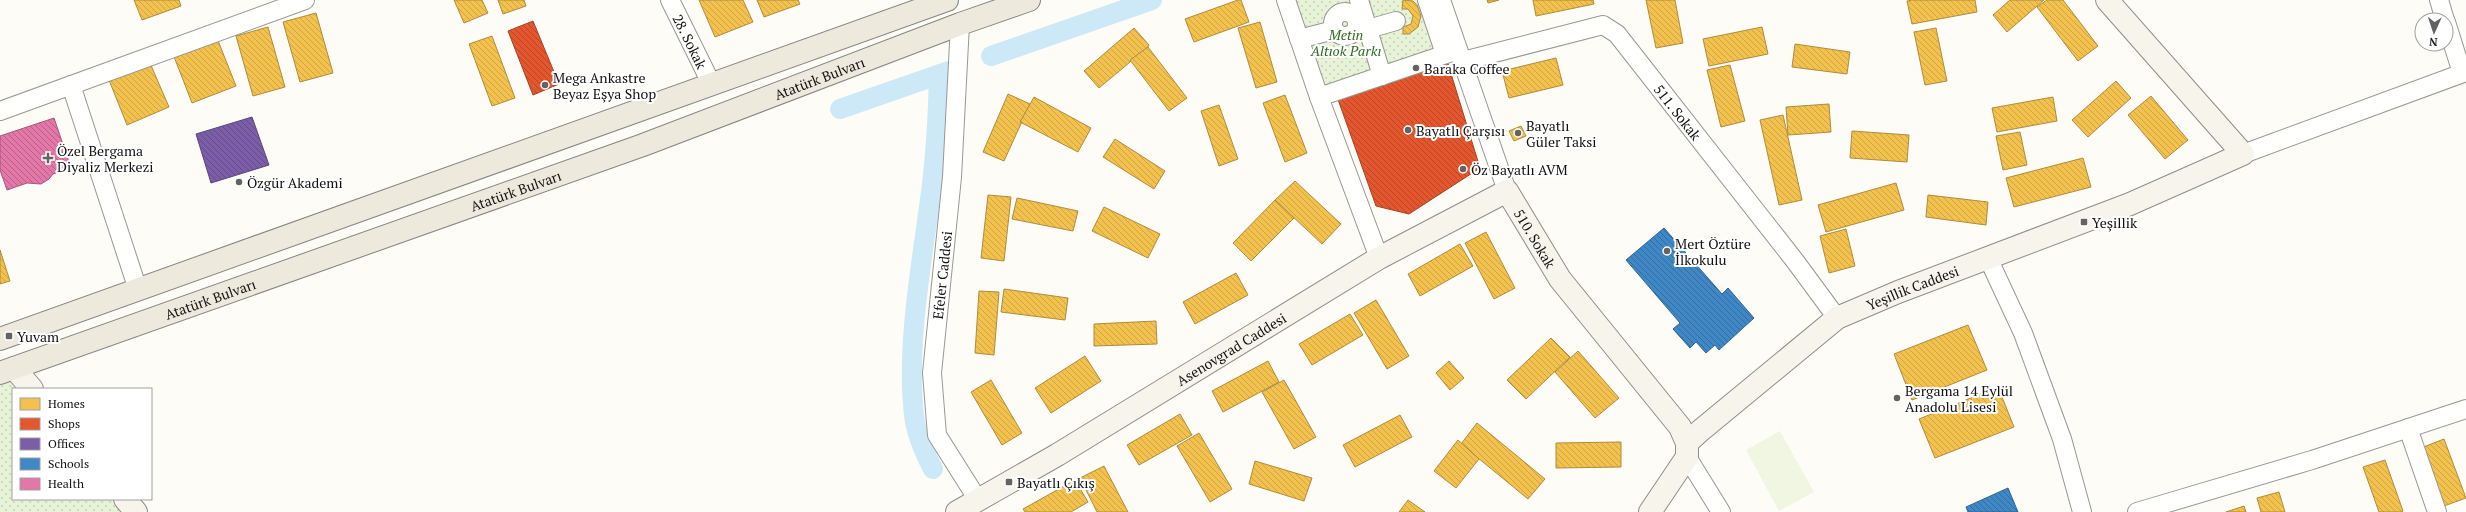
<svg xmlns="http://www.w3.org/2000/svg" width="2466" height="512" viewBox="0 0 2466 512" font-family="'PT Serif',serif">
<style>
.grass{fill:url(#grass-dots)}
.pitch{fill:#f0f6e1}
.homes{fill:url(#homes-back-hatch);stroke:#ae8c3c}
.shops{fill:url(#shops-back-hatch);stroke:#a54225}
.offices{fill:url(#offices-back-hatch);stroke:#5b477a}
.schools{fill:url(#schools-back-hatch);stroke:#31648f}
.health{fill:url(#health-back-hatch);stroke:#a4587b}
.lines{fill:none;stroke-linecap:round;stroke-linejoin:round}
.canal{stroke:#cde8f7;stroke-width:20}
.street-casing{stroke:#979795;stroke-width:20}
.secondary-casing{stroke:#8e8d8b;stroke-width:24}
.primary-casing{stroke:#858482;stroke-width:24}
.street{stroke:#fffffe;stroke-width:18}
.secondary{stroke:#f6f4eb;stroke-width:22}
.primary{stroke:#ede9dc;stroke-width:22}
.poi-dot{fill:#646362;stroke:#fff;stroke-width:1.5}
.labels{text-anchor:middle;dominant-baseline:central;stroke-width:4;stroke-linejoin:round;paint-order:stroke}
.park-label{font-size:14px;font-style:italic;fill:#2f6b1f;stroke:#fff}
.street-label{font-size:14px;fill:#111;stroke:#fff}
.poi-label{font-size:14px;fill:#111;stroke:#fff;text-anchor:start}
</style>
<defs>
<pattern id="grass-dots" width="8" height="8" patternUnits="userSpaceOnUse"><rect width="8" height="8" fill="#e7f3d7"/><path d="M2 2h.1M6 6h.1" fill="none" stroke="#c5cfb8" stroke-width="1.8" stroke-linecap="round"/></pattern>
<pattern id="homes-back-hatch" width="6" height="6" patternUnits="userSpaceOnUse"><rect width="6" height="6" fill="#f2c14e"/><path d="M-1 5l2 2M0 0l6 6M5-1l2 2" fill="none" stroke="#cea543"/></pattern>
<pattern id="shops-back-hatch" width="6" height="6" patternUnits="userSpaceOnUse"><rect width="6" height="6" fill="#e4572e"/><path d="M-1 5l2 2M0 0l6 6M5-1l2 2" fill="none" stroke="#b74726"/></pattern>
<pattern id="offices-back-hatch" width="6" height="6" patternUnits="userSpaceOnUse"><rect width="6" height="6" fill="#7b5ea7"/><path d="M-1 5l2 2M0 0l6 6M5-1l2 2" fill="none" stroke="#634c87"/></pattern>
<pattern id="schools-back-hatch" width="6" height="6" patternUnits="userSpaceOnUse"><rect width="6" height="6" fill="#3f88c5"/><path d="M-1 5l2 2M0 0l6 6M5-1l2 2" fill="none" stroke="#336e9f"/></pattern>
<pattern id="health-back-hatch" width="6" height="6" patternUnits="userSpaceOnUse"><rect width="6" height="6" fill="#e377a8"/><path d="M-1 5l2 2M0 0l6 6M5-1l2 2" fill="none" stroke="#b76087"/></pattern>
</defs>
<rect width="100%" height="100%" fill="#fdfcf7"/>
<g class="grass">
<path d="M1286 0H1441L1458 50 1319 97Z"/>
<path d="M0 373 32 389H13V499H125L136 512H0Z"/>
</g>
<path class="pitch" d="M1780 431 1814 492 1779 511 1746 450Z"/>
<g class="homes">
<path d="M134 0H179L181 6 142 20Z"/>
<path d="M454 0H482L488 13 464 23Z"/>
<path d="M498 0H524L526 6 503 14Z"/>
<path d="M699 0H743L753 22 715 37Z"/>
<path d="M757 0H798L800 4 764 17Z"/>
<path d="M1238 0H1241L1249 22 1194 42 1185 19Z"/>
<path d="M1403 0 1413 1 1417 5 1421 16 1418 27 1409 34H1403V27L1411 24 1413 16 1408 9H1402Z"/>
<path d="M1487 0H1499L1488 3Z"/>
<path d="M1533 0H1593L1594 4 1536 16Z"/>
<path d="M1646 0H1675L1683 43 1656 48Z"/>
<path d="M1912 0H1975L1977 12 1912 24 1907 1Z"/>
<path d="M2010 0H2044L2007 32 1993 15Z"/>
<path d="M2047 0H2063L2098 46 2078 61 2037 7Z"/>
<path d="M316 13 333 73 300 82 283 22Z"/>
<path d="M1260 22 1277 82 1256 88 1238 28Z"/>
<path d="M268 27 285 87 253 96 236 36Z"/>
<path d="M1762 27 1768 54 1709 66 1703 39Z"/>
<path d="M1134 28 1149 45 1148 47 1099 88 1084 71Z"/>
<path d="M1936 28 1947 81 1925 85 1914 32Z"/>
<path d="M492 36 515 98 492 106 469 44Z"/>
<path d="M217 38 236 86 192 103 173 54Z"/>
<path d="M1795 44 1850 52 1847 74 1792 67Z"/>
<path d="M1148 47 1187 98 1169 111 1130 60Z"/>
<path d="M1556 58 1563 85 1509 98 1502 71Z"/>
<path d="M150 63 169 107 127 125 109 80Z"/>
<path d="M1730 65 1745 121 1721 127 1707 70Z"/>
<path d="M2116 81 2131 98 2088 137 2072 120Z"/>
<path d="M1008 94 1030 104 1004 161 983 152Z"/>
<path d="M1285 95 1307 153 1285 162 1263 103Z"/>
<path d="M2151 96 2188 140 2165 159 2128 115Z"/>
<path d="M1034 97 1091 128 1078 152 1020 122Z"/>
<path d="M2053 97 2057 121 1997 132 1992 108Z"/>
<path d="M1829 104 1831 132 1788 135 1786 107Z"/>
<path d="M1219 105 1238 159 1219 166 1201 111Z"/>
<path d="M1783 115 1802 200 1779 205 1760 120Z"/>
<path d="M1521 126 1526 136 1514 141 1509 131Z"/>
<path d="M1852 131 1909 135 1907 162 1850 158Z"/>
<path d="M2020 132 2027 165 2003 170 1996 136Z"/>
<path d="M1115 139 1165 171 1154 189 1103 157Z"/>
<path d="M2083 158 2091 187 2014 207 2006 178Z"/>
<path d="M1295 181 1341 224 1322 244 1275 200Z"/>
<path d="M1896 183 1904 210 1826 232 1818 205Z"/>
<path d="M988 195 1011 197 1004 261 981 258Z"/>
<path d="M1928 195 1988 202 1986 225 1926 217Z"/>
<path d="M1017 198 1078 211 1073 231 1012 219Z"/>
<path d="M1275 200 1294 218 1251 261 1233 243Z"/>
<path d="M1104 207 1160 234 1148 258 1092 231Z"/>
<path d="M1846 229 1855 266 1829 273 1820 236Z"/>
<path d="M1486 232 1515 288 1494 299 1465 243Z"/>
<path d="M1460 244 1473 266 1420 296 1408 274Z"/>
<path d="M0 250 10 281 0 284Z"/>
<path d="M1236 273 1248 295 1195 324 1183 302Z"/>
<path d="M1004 289 1068 298 1065 320 1001 312Z"/>
<path d="M979 291 999 292 994 355 975 353Z"/>
<path d="M1376 300 1409 356 1387 369 1354 313Z"/>
<path d="M1350 314 1363 335 1312 365 1299 344Z"/>
<path d="M1156 321 1157 344 1094 346V324Z"/>
<path d="M1968 325 1987 370 1912 400 1894 354Z"/>
<path d="M1551 338 1570 357 1526 399 1507 380Z"/>
<path d="M1578 351 1619 398 1595 418 1555 372Z"/>
<path d="M1085 356 1101 381 1051 413 1035 388Z"/>
<path d="M1268 361 1279 382 1223 412 1212 391Z"/>
<path d="M1449 361 1464 378 1450 390 1436 373Z"/>
<path d="M991 380 1022 433 1002 445 971 392Z"/>
<path d="M1284 380 1316 437 1294 449 1262 392Z"/>
<path d="M1998 387 2014 427 1935 458 1919 419Z"/>
<path d="M1180 414 1192 435 1139 465 1127 445Z"/>
<path d="M1400 415 1412 437 1355 467 1343 445Z"/>
<path d="M1477 423 1545 479 1528 499 1461 444Z"/>
<path d="M1199 433 1232 489 1210 502 1177 446Z"/>
<path d="M2444 439 2466 498 2444 506 2421 448Z"/>
<path d="M1458 440 1479 459 1456 488 1434 471Z"/>
<path d="M1621 442V467L1556 468V443Z"/>
<path d="M2385 460 2403 511 2402 512H2379L2363 467Z"/>
<path d="M1255 461 1312 478 1304 501 1249 484Z"/>
<path d="M1104 466 1128 512H1097L1080 478Z"/>
<path d="M1075 480 1088 502 1071 512H1025L1023 509Z"/>
<path d="M2279 492 2285 512H2261L2257 498Z"/>
<path d="M1408 500 1425 512H1399Z"/>
<path d="M2244 506 2246 512H2226Z"/>
</g>
<g class="shops">
<path d="M533 21 559 84 533 95 508 31Z"/>
<path d="M1445 54 1480 168 1409 214 1376 206 1335 91Z"/>
</g>
<path class="offices" d="M252 117 269 165 211 183 196 134Z"/>
<g class="schools">
<path d="M1664 228 1722 294 1728 288 1754 318 1719 350 1715 345 1706 353 1696 342 1690 348 1673 329 1680 323 1626 260Z"/>
<path d="M2008 488 2018 512H1968L1966 507Z"/>
</g>
<path class="health" d="M54 118 71 168 53 174 49 179 41 184 27 183 7 190 0 170V136Z"/>
<g class="lines">
<g class="canal">
<path d="M991 56 1152 0"/>
<path d="M840 109 949 71"/>
<path d="M933 469C924 452 916 434 914 415 906 344 922 263 931 192 936 153 938 115 939 75"/>
</g>
<g class="street-casing">
<g id="street">
<path id="s1" d="M670 0 711 83"/>
<path d="M1286 0 1319 97 1379 258"/>
<path d="M1359 0 1382 76"/>
<path d="M1427 0 1445 54"/>
<path d="M1441 0 1507 191"/>
<path d="M2439 0 2445 20"/>
<circle cx="1345" cy="24" r="12"/>
<path d="M2446 22 2462 73"/>
<path d="M960 24 952 177 932 373 937 435 978 500"/>
<path d="M1368 29 1396 21"/>
<path d="M1299 39 1334 30"/>
<path id="s2" d="M1463 61 1603 25 1617 34 1795 261 1837 318"/>
<path d="M71 85 138 290"/>
<path d="M1319 97 1458 50"/>
<path d="M0 111 305 0"/>
<path d="M2243 154 2466 72"/>
<path d="M1988 258 2023 333 2062 439 2082 512"/>
<path d="M2408 428 2437 512"/>
<path d="M1687 457 1721 512"/>
<path d="M2137 512 2312 460 2466 409"/>
</g>
</g>
<g class="secondary-casing">
<g id="secondary">
<path d="M14 368 32 389"/>
<path d="M125 499 136 512"/>
<path id="s3" d="M957 512 1057 455 1379 258 1507 191 1560 279 1680 427 1687 443"/>
<path id="s4" d="M1650 512 1687 457V443L1700 431 1837 318 1898 292 2130 204 2243 154 2107 0"/>
</g>
</g>
<g class="primary-casing">
<g id="primary">
<path d="M0 339 947 0"/>
<path id="s5" d="M0 373 643 145 960 24 1029 0"/>
</g>
</g>
<use href="#street" class="street"/>
<use href="#secondary" class="secondary"/>
<use href="#primary" class="primary"/>
</g>
<g class="poi-dot">
<circle cx="1416" cy="68" r="4"/>
<circle cx="545" cy="85" r="4"/>
<circle cx="1408" cy="130" r="4"/>
<circle cx="1518" cy="133" r="4"/>
<path d="M46 152h4v4h4v4h-4v4h-4v-4h-4v-4h4z"/>
<circle cx="1463" cy="169" r="4"/>
<circle cx="239" cy="182" r="4"/>
<rect x="2080" y="218" width="8" height="8" rx="2"/>
<circle cx="1667" cy="251" r="4"/>
<rect x="5" y="332" width="8" height="8" rx="2"/>
<circle cx="1897" cy="398" r="4"/>
<rect x="1005" y="478" width="8" height="8" rx="2"/>
</g>
<g class="labels">
<g class="park-label">
<text x="1346" y="34">Metin<tspan x="1346" dy="16">Altıok Parkı</tspan></text>
</g>
<g class="street-label">
<text stroke="none"><textPath href="#s1" startOffset="46">28. Sokak</textPath></text>
<text stroke="none"><textPath href="#s5" startOffset="871">Atatürk Bulvarı</textPath></text>
<text stroke="none"><textPath href="#s2" startOffset="260">511. Sokak</textPath></text>
<text stroke="none"><textPath href="#s5" startOffset="547">Atatürk Bulvarı</textPath></text>
<text stroke="none"><textPath href="#s3" startOffset="692">510. Sokak</textPath></text>
<text transform="translate(942 275) rotate(-84)">Efeler Caddesi</text>
<text stroke="none"><textPath href="#s4" startOffset="357">Yeşillik Caddesi</textPath></text>
<text stroke="none"><textPath href="#s5" startOffset="223">Atatürk Bulvarı</textPath></text>
<text stroke="none"><textPath href="#s3" startOffset="319">Asenovgrad Caddesi</textPath></text>
</g>
<g class="poi-label">
<text x="1424" y="68">Baraka Coffee</text>
<text x="553" y="77">Mega Ankastre<tspan x="553" dy="16">Beyaz Eşya Shop</tspan></text>
<text x="1526" y="125">Bayatlı<tspan x="1526" dy="16">Güler Taksi</tspan></text>
<text x="1416" y="130">Bayatlı Çarşısı</text>
<text x="57" y="150">Özel Bergama<tspan x="57" dy="16">Diyaliz Merkezi</tspan></text>
<text x="1471" y="169">Öz Bayatlı AVM</text>
<text x="247" y="182">Özgür Akademi</text>
<text x="2092" y="222">Yeşillik</text>
<text x="1675" y="243">Mert Öztüre<tspan x="1675" dy="16">İlkokulu</tspan></text>
<text x="17" y="336">Yuvam</text>
<text x="1905" y="390">Bergama 14 Eylül<tspan x="1905" dy="16">Anadolu Lisesi</tspan></text>
<text x="1017" y="482">Bayatlı Çıkış</text>
</g>
</g>
<rect x="12" y="388" width="140" height="112" fill="#ffffff" stroke="#a0a0a0"/>
<rect x="20" y="398" width="20" height="12" fill="#f2c14e" stroke="#a0a0a0"/>
<text x="48" y="408" font-size="12" fill="#111111">Homes</text>
<rect x="20" y="418" width="20" height="12" fill="#e4572e" stroke="#a0a0a0"/>
<text x="48" y="428" font-size="12" fill="#111111">Shops</text>
<rect x="20" y="438" width="20" height="12" fill="#7b5ea7" stroke="#a0a0a0"/>
<text x="48" y="448" font-size="12" fill="#111111">Offices</text>
<rect x="20" y="458" width="20" height="12" fill="#3f88c5" stroke="#a0a0a0"/>
<text x="48" y="468" font-size="12" fill="#111111">Schools</text>
<rect x="20" y="478" width="20" height="12" fill="#e377a8" stroke="#a0a0a0"/>
<text x="48" y="488" font-size="12" fill="#111111">Health</text>
<g transform="translate(2434 32) rotate(183)"><circle r="19" fill="#ffffff" stroke="#a0a0a0"/>
<path d="M0-3L7 15L0 10L-7 15Z" fill="#646362"/>
<text y="-6" font-size="11" font-weight="bold" text-anchor="middle" fill="#111111">N</text>
</g>
</svg>
